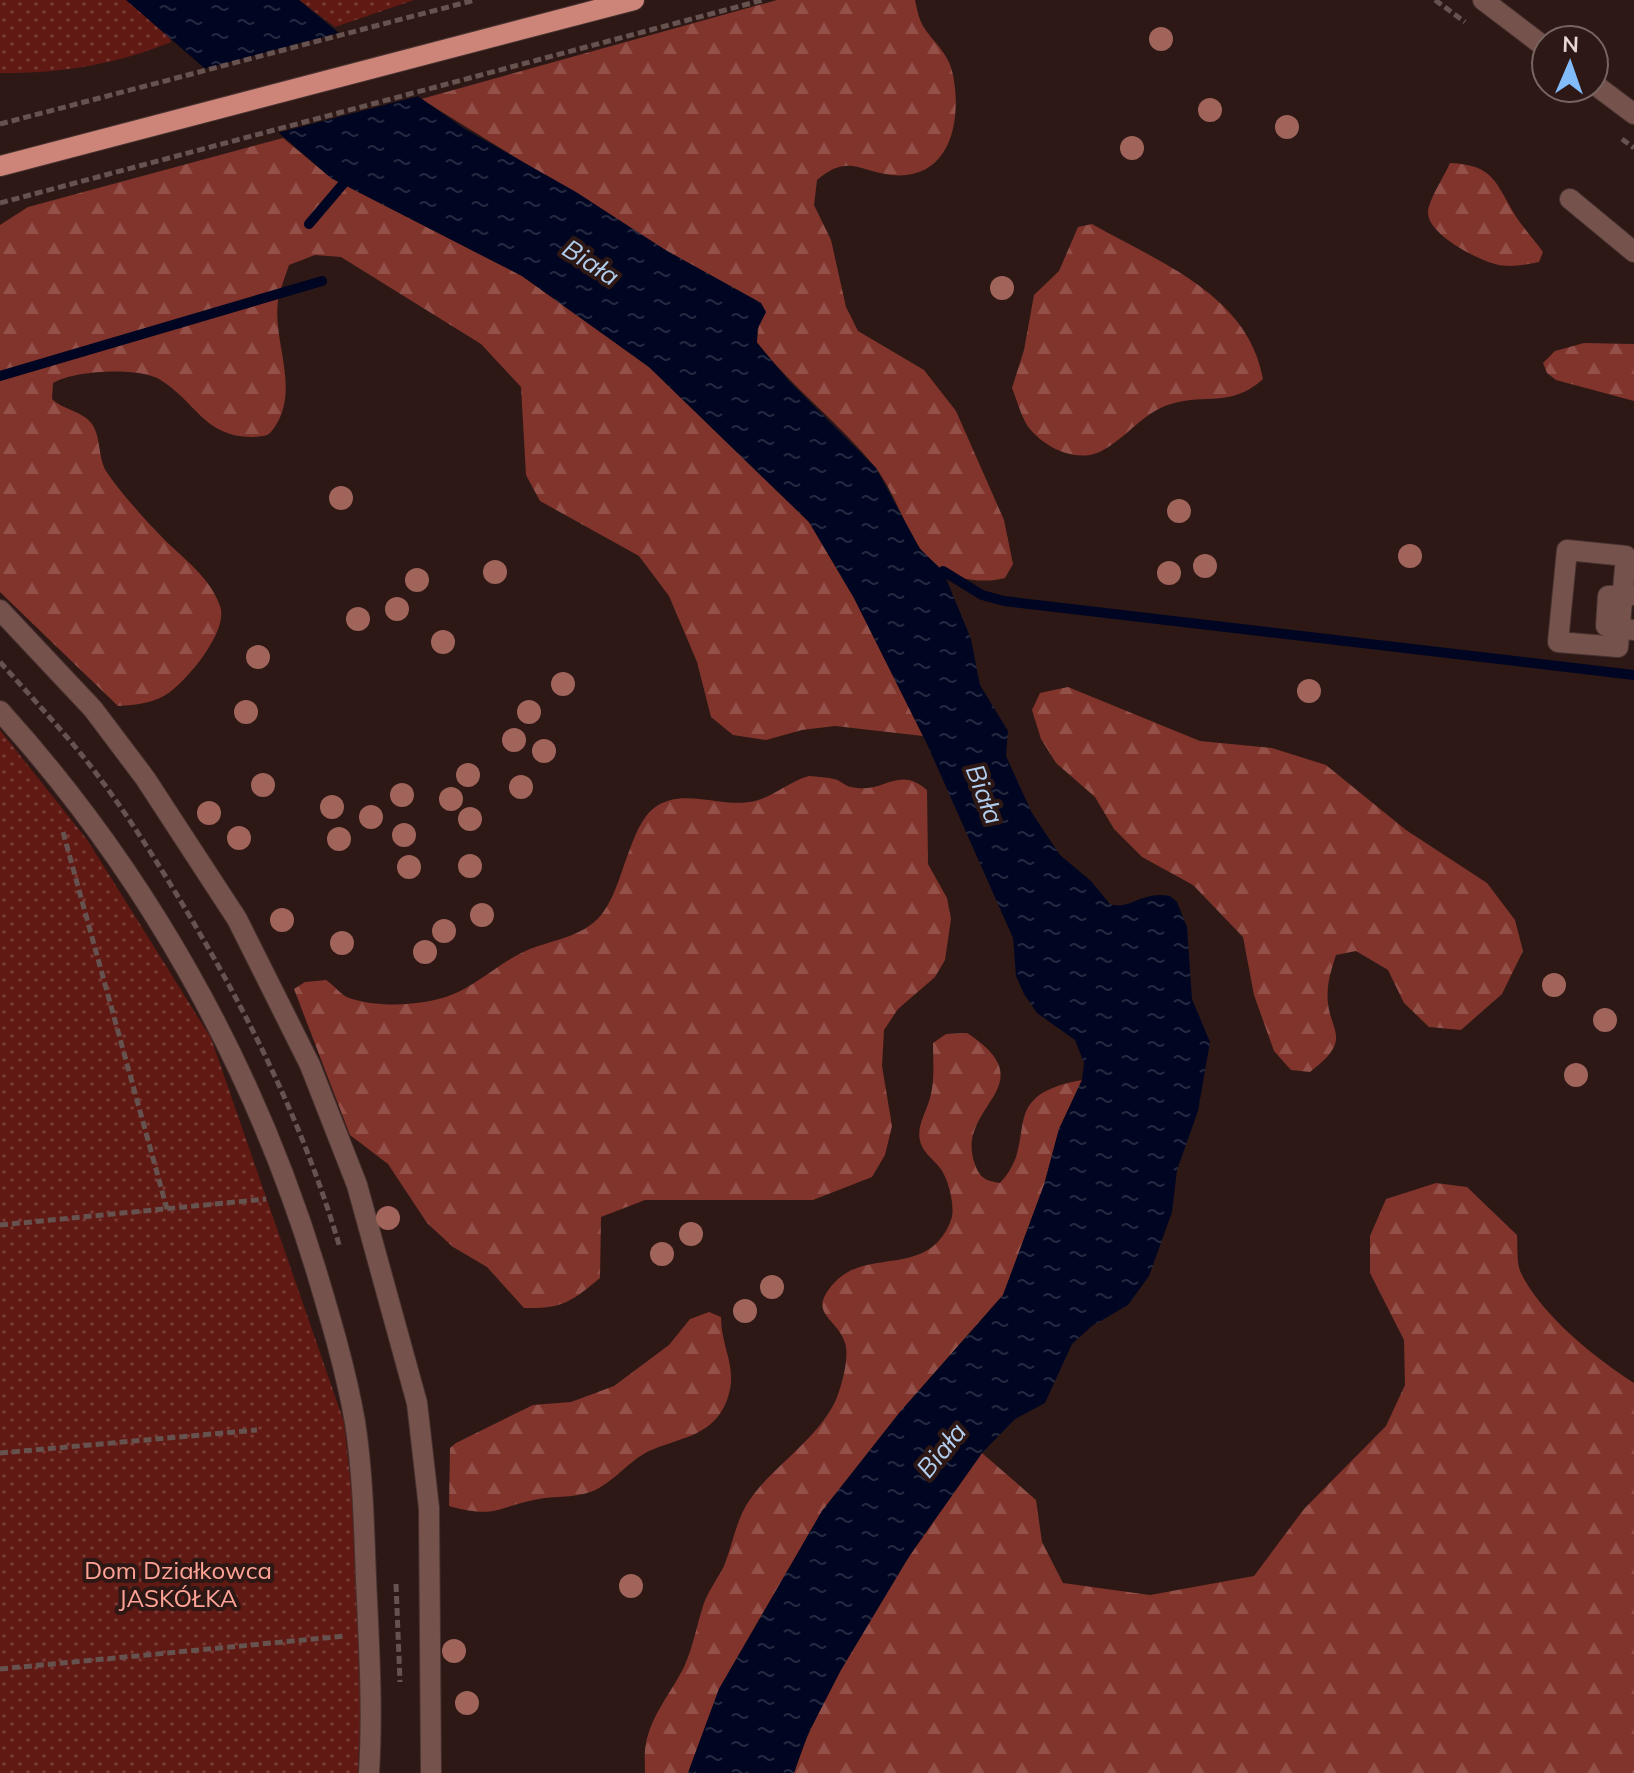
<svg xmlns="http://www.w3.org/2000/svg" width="1634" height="1773" viewBox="0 0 1634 1773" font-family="Mulish,sans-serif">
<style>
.green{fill:url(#green-dots)}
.forest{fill:url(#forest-firs)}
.water{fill:url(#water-ripples)}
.pier{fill:#2d1815}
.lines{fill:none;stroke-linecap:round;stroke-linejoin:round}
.stream{stroke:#000621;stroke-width:10}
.minor-casing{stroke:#473230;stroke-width:22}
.major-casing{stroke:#473230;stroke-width:22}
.path{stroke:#66524f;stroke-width:5;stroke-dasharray:8 4;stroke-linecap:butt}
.minor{stroke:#76524d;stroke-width:20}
.major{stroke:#cd857a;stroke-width:20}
.tree{fill:#a0645b}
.labels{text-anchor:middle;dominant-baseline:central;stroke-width:8;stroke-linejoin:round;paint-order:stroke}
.park-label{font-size:24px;fill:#fea395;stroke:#2d1815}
.water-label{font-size:26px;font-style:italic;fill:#b1ceef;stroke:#2d1815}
</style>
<defs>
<pattern id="green-dots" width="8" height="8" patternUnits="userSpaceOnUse" patternTransform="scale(2)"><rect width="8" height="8" fill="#601913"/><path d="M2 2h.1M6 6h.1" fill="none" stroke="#773a34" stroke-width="1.8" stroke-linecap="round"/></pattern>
<pattern id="forest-firs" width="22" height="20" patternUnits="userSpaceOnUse" patternTransform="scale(2)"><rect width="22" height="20" fill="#80342b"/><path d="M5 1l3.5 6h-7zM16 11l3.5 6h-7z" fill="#925049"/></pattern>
<pattern id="water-ripples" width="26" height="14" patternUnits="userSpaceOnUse" patternTransform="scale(2)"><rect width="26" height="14" fill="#000621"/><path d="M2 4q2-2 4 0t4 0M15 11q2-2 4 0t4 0" fill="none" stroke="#252940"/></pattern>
</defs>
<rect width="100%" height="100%" fill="#2d1815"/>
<g class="green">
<path d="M0 0H158L171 42C118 64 58 74 0 73Z"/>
<path d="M299 0H414L335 27Z"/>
<path d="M0 730 88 841 211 1038 344 1422 355 1521 361 1702 358 1773H0Z"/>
</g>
<g class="forest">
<path d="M777 0H915C917 9 919 21 925 29 936 45 949 54 953 75 962 120 951 181 891 175 858 171 848 154 817 180L814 205 831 240 846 307 858 331 924 370 956 411 1004 520 1013 564 1005 578C987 583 957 581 940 569 907 545 900 498 875 467 839 422 792 388 757 342L761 303 667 251 421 99Z"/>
<path d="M283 138 331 178 522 276 649 367 809 522 854 598 923 736 835 726 802 730 766 740 733 735 711 717 697 662 669 596 639 556 540 501 526 475 521 387 481 344 341 257 315 255 289 265C285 277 280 289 278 301 272 343 303 393 271 432 267 437 260 436 254 437 204 438 196 401 159 379 138 367 74 370 53 383L52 399C63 410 83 411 92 424 101 437 98 457 106 471 118 490 153 529 170 545 189 563 211 580 220 606 229 630 189 678 170 692 155 703 137 705 118 706L0 592V225L28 207Z"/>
<path d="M1450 163C1494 165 1495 182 1515 215 1523 228 1534 239 1543 252L1539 262C1525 265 1509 268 1495 264 1476 259 1430 235 1428 214 1427 202 1445 175 1450 163Z"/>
<path d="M1092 224C1158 262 1248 294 1263 379 1231 408 1207 393 1171 404 1145 411 1128 436 1105 449 1080 465 1046 449 1029 428 1021 417 1017 400 1012 388L1024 350 1034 295 1059 271 1078 227Z"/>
<path d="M1584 343 1634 344V401L1556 380 1547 373 1543 363 1555 351Z"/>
<path d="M1068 687 1200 741 1272 748 1326 765 1406 830 1487 883 1515 920 1523 951 1502 994 1461 1030 1429 1027 1404 1003 1388 970 1356 951 1336 955C1333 965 1329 976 1328 987 1323 1031 1359 1035 1310 1072L1291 1070 1274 1051 1254 995 1243 937 1193 885 1142 857 1114 829 1095 797 1056 763 1041 739 1032 710 1040 693Z"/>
<path d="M809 776C817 777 826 777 834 779 840 780 845 786 851 787 884 795 897 764 927 790L928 864 947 898 951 919 945 960 935 977 898 1009 884 1030 882 1066 892 1126 885 1155 872 1177 813 1200H645L601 1217 600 1278C571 1302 562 1309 524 1308L487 1267 453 1247 427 1223 388 1164 350 1135 294 989 305 982 326 980C334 985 342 996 349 998 378 1008 423 1006 451 995 479 984 502 960 530 949 556 939 587 936 604 911 623 885 630 826 654 808 681 787 719 807 749 802 772 799 787 782 809 776Z"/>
<path d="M967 1033C1050 1087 950 1106 976 1167 981 1179 987 1181 1000 1183 1042 1138 993 1096 1082 1080L1059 1129 1044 1185 1003 1295 900 1412 822 1511 719 1689 688 1773H645C645 1763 644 1752 646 1743 652 1714 671 1693 684 1667 693 1647 697 1624 704 1603 709 1590 718 1578 724 1566 733 1544 736 1518 751 1498 774 1466 816 1440 835 1402 841 1389 850 1357 845 1343 837 1317 805 1314 835 1282 868 1247 929 1279 951 1220 956 1207 948 1178 940 1168 934 1160 924 1153 921 1144 915 1128 926 1113 930 1098 935 1081 933 1060 933 1043L946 1034Z"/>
<path d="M1436 1183 1467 1187 1517 1235C1518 1246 1516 1263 1521 1273 1541 1315 1596 1359 1634 1383V1773H794C833 1657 912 1552 982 1453L1036 1500 1042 1542 1063 1583 1150 1595 1254 1576 1304 1509 1386 1426 1405 1385 1404 1340 1370 1273V1236L1386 1199Z"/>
<path d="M709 1312 721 1317C721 1349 739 1368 727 1400 714 1435 683 1437 654 1449 631 1458 619 1477 599 1488 580 1499 559 1495 539 1499 496 1507 497 1519 449 1506L450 1448 456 1443 533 1405 571 1402 614 1386 669 1345 690 1319Z"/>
</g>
<path class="water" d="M126 0H299L402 85 465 129 576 192 667 251 761 303 766 312 757 330V343L789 381 876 468 920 549 943 571 971 639 980 685 1008 731 1006 756 1032 813 1060 855 1091 881 1110 904C1129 911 1142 890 1170 896L1177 902 1187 927 1192 999 1210 1042 1198 1111 1177 1170 1172 1212 1149 1276 1128 1305 1092 1326 1072 1344 1045 1403 1015 1419 982 1453 910 1555 841 1670 807 1736 794 1773H688L719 1689 822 1511 900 1412 1003 1295 1044 1185 1059 1129 1082 1080 1084 1063 1075 1040 1037 1013 1024 994 1016 976 1013 938 927 744 854 598 809 522 649 367 522 276 331 178Z"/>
<path class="pier" d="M346 31 423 95 273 134 199 70Z"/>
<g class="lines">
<g class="stream">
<path d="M309 224 343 184"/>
<path d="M0 376 322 281"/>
<path d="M943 571 982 595 1004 601 1634 675"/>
</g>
<g class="minor-casing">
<g id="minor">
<path d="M1483 0 1546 48"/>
<path d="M1594 84 1634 114"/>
<path d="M1570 199 1634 252"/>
<path d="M1567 550 1626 556 1618 647 1558 642Z"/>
<path d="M1634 595 1608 596 1606 626 1634 630"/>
<path d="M0 610 93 709 145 778 237 919 310 1065 357 1185 417 1403 429 1508 431 1773"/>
<path d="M0 711C145 871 253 1063 316 1270 331 1320 346 1371 355 1422 363 1474 364 1527 366 1579 369 1644 373 1709 369 1773"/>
</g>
</g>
<g class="major-casing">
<path id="major" d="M0 166 634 0"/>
</g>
<g class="path">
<path d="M1435 0 1465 22"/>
<path d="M1534 73 1546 82"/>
<path d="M1554 88 1573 102"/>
<path d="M0 124 475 0"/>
<path d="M1622 139 1634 148"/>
<path d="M0 203 763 0"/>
<path d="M0 662C26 691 52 719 77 749 118 799 153 855 186 910 250 1017 305 1128 340 1248"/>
<path d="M63 832 167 1209"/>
<path d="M0 1225 266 1199"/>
<path d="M0 1453 257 1430"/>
<path d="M396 1584 400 1682"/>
<path d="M0 1669 345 1636"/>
</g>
<use href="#minor" class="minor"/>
<use href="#major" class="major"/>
</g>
<g class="tree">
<circle cx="1161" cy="39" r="12"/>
<circle cx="1210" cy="110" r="12"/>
<circle cx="1287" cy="127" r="12"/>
<circle cx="1132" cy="148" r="12"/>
<circle cx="1002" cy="288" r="12"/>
<circle cx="341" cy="498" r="12"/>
<circle cx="1179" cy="511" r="12"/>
<circle cx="1410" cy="556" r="12"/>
<circle cx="1205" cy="566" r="12"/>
<circle cx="495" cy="572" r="12"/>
<circle cx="1169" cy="573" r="12"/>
<circle cx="417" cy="580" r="12"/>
<circle cx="397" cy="609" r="12"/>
<circle cx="358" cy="619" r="12"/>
<circle cx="443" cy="642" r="12"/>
<circle cx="258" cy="657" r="12"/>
<circle cx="563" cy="684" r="12"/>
<circle cx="1309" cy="691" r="12"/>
<circle cx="246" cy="712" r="12"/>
<circle cx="529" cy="712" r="12"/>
<circle cx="514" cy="740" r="12"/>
<circle cx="544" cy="751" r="12"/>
<circle cx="468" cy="775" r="12"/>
<circle cx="263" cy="785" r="12"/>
<circle cx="521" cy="787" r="12"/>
<circle cx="402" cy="795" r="12"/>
<circle cx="451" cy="799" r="12"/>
<circle cx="332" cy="807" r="12"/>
<circle cx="209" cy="813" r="12"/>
<circle cx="371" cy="817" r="12"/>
<circle cx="470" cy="819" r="12"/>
<circle cx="404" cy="835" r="12"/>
<circle cx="239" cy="838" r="12"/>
<circle cx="339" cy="839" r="12"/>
<circle cx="470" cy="866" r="12"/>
<circle cx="409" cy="867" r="12"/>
<circle cx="482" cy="915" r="12"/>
<circle cx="282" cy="920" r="12"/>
<circle cx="444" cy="931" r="12"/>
<circle cx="342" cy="943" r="12"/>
<circle cx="425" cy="952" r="12"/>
<circle cx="1554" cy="985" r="12"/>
<circle cx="1605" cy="1020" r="12"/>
<circle cx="1576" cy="1075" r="12"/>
<circle cx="388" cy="1218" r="12"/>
<circle cx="691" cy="1234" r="12"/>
<circle cx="662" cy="1254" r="12"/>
<circle cx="772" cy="1287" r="12"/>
<circle cx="745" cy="1311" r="12"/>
<circle cx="631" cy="1586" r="12"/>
<circle cx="454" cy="1651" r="12"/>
<circle cx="467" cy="1703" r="12"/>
</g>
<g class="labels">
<g class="park-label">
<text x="178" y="1570">Dom Działkowca<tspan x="178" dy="28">JASKÓŁKA</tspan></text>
</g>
<g class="water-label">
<text transform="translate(591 262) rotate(33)">Biała</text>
<text transform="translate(985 794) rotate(69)">Biała</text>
<text transform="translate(941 1450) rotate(-51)">Biała</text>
</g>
</g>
<g transform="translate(1570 64) rotate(2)"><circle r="38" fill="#2d1815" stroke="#776461" stroke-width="2"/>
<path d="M0-6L14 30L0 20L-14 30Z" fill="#83bcfb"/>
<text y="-12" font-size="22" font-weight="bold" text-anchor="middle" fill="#e5d5d3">N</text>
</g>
</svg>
